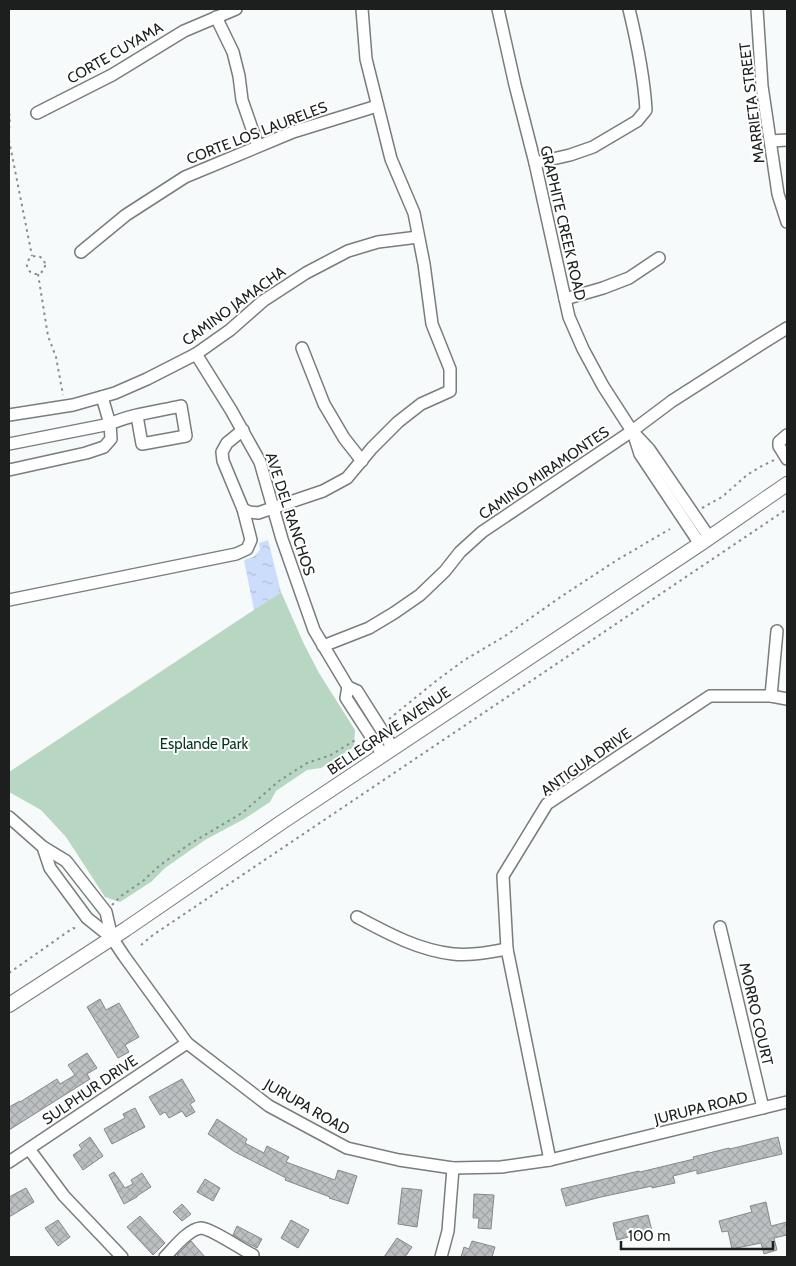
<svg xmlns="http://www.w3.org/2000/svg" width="796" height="1266" viewBox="0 0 796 1266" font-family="Cabin,sans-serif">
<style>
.park{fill:#b8d7c2}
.water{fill:url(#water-ripples)}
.building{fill:url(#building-cross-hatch);stroke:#86898b}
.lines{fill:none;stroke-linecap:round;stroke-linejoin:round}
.minor-casing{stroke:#797d7d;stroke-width:14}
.major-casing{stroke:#797d7d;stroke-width:16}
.path{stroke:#8a8d8e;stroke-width:2;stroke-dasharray:2.5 4;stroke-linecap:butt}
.minor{stroke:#fff;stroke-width:11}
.major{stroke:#fff;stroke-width:14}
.labels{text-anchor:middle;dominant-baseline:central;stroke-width:4;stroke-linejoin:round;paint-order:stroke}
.street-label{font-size:15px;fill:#1d1f1f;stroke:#fff}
.park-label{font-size:15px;fill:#04371d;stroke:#fff}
</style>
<defs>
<pattern id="water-ripples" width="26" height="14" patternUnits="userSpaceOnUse" patternTransform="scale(1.25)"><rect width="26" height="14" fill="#ccddfb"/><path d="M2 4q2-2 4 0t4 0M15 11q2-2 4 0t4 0" fill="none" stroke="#afbdd7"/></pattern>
<pattern id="building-cross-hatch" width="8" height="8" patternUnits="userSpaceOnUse" patternTransform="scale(1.25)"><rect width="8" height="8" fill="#bdc0c2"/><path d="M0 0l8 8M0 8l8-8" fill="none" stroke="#a2a5a6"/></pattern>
</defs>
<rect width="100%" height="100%" fill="#f6fafb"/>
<path class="park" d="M281 592 304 644 319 673 355 730 354 747 321 768 307 770 276 791 270 802 244 819 205 840 165 868 151 882 120 902 105 897 66 837 41 810 9 792V772Z"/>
<path class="water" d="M268 540 281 592 254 610 244 560 253 557 260 550 259 543Z"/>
<g class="building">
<path d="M100 999 106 1010 119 1003 139 1037 125 1045 129 1052 118 1058 87 1007Z"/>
<path d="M87 1053 97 1068 87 1074 90 1079 9 1130V1107L20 1101V1102L57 1079 60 1084 75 1075 68 1065Z"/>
<path d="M182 1079 195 1101 190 1104 195 1112 186 1117 182 1111 169 1118 165 1112 160 1115 149 1097Z"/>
<path d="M135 1108 145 1127 112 1144 104 1129 125 1118 123 1114Z"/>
<path d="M217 1119 247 1139 245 1143 264 1153 267 1146 289 1157 286 1162 335 1180 338 1170 357 1176 348 1204 329 1198 330 1197 285 1180 286 1178 235 1152 208 1134Z"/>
<path d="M90 1137 103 1156 83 1170 73 1155 82 1149 79 1145Z"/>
<path d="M778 1137 782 1154 697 1174V1170L673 1176 675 1183 652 1188V1186L601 1197 566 1206 561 1189 639 1171 640 1172 694 1159 693 1157 729 1148 730 1149Z"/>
<path d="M114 1172 125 1188 133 1184 131 1180 142 1173 151 1187 137 1196V1197L124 1204 109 1175Z"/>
<path d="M205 1179 220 1188 213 1201 197 1192Z"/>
<path d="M26 1188 34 1202 9 1217V1197Z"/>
<path d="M402 1188 422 1190 417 1227 398 1224Z"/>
<path d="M474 1194 494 1195 491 1229 478 1228 479 1218H473Z"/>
<path d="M766 1202 771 1226 787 1222V1235L774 1238 777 1250 764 1254 761 1243 732 1249 728 1231 722 1232 719 1221 752 1212 750 1206Z"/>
<path d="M182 1204 191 1214 182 1221 173 1212Z"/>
<path d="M648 1215 652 1231 617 1240 613 1223Z"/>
<path d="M140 1216 165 1243 153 1255 127 1227Z"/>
<path d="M58 1220 70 1237 58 1246 45 1228Z"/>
<path d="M291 1220 309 1230 298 1248 281 1238Z"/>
<path d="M237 1226 262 1239 257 1248 233 1235Z"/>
<path d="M397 1238 412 1247 405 1257H384Z"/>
<path d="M191 1241 205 1257H180L177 1255Z"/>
<path d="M472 1241 495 1247 492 1257H461L464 1247 469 1249Z"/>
</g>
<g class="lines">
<g class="minor-casing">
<g id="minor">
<path d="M498 9 515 85 535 163 569 317 583 349 603 386 632 431 649 449 709 537"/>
<path d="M757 9 762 86 778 194 787 222"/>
<path d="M216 17 233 52 239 76 242 100 258 146"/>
<path d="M37 113 112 75 184 31 236 9"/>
<path d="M771 141 787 140"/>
<path d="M535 163 570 155 593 147 637 121 646 110C644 76 637 42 629 9"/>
<path d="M81 252 126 215 185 177 293 132 377 106"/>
<path d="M565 299 603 288 629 278 659 258"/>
<path d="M302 348 324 404 344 438 362 461"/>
<path d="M196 354 231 410 260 462 282 539 314 630 348 687 357 691 393 748"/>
<path d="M9 415 73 405 115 393 147 379 196 354 230 330 263 301 306 273 348 251 378 242 418 237"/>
<path d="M243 430 227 443 222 452 223 461 243 509 249 512 258 513 323 491 347 478 372 448 398 422 421 404 450 391V369L432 324 424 264 414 213 391 159 366 59 362 9"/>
<path d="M634 435 640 454 700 544"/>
<path d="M787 435 779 442V446L787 459"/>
<path d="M9 444 110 424C131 414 159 411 181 406L186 436 142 444 137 416"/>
<path d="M9 470 86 453 104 447 111 439 110 424 102 397"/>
<path d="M9 600 236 554 247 549 251 540 243 509"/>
<path d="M323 646 369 628 394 613 420 595 445 571 460 552 482 532 632 431 672 401 758 346 787 328"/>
<path d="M348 687 346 698 383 755"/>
<path d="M771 696 777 631"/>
<path d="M9 817 43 847 66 861 106 912 112 938"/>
<path d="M43 847 50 868 87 918 112 938 124 956 187 1043 269 1106 347 1148 399 1160 453 1168 501 1167 550 1160 787 1102"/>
<path d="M357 917C387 933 418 950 453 954 471 956 489 952 507 949"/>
<path d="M720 927 763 1108"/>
<path d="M29 1149 64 1196 122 1257"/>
<path d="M550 1160 507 949 503 876 547 804 710 696H771L787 699"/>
<path d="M9 1162 187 1043"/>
<path d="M165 1257C173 1249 188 1229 201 1228 210 1228 243 1250 253 1255"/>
<path d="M441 1257 448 1231 453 1168"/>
</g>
</g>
<g class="major-casing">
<path id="major" d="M9 1005 126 929 282 822 700 544 787 484"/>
</g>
<g class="path">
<path d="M9 113 10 116 9 132"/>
<path d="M9 140 32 256"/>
<circle cx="36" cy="265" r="9"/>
<path d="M38 274 48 336 56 357 63 395"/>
<path d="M702 508 722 497 747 475 760 467 774 460"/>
<path d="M389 719 436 681 463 661 505 636 562 596 617 560 670 529"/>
<path d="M112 905 121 896 143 881 159 866 188 845 242 813 279 781 307 763 331 755 357 739"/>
<path d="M141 945 153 935 787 509"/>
<path d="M9 973 73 928 78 929"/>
</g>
<use href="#minor" class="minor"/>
<use href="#major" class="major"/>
</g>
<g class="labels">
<g class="street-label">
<text transform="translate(115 53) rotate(-30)">CORTE CUYAMA</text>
<text transform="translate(752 103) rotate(-97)">MARRIETA STREET</text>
<text transform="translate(257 133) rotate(-21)">CORTE LOS LAURELES</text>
<text transform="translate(563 223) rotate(77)">GRAPHITE CREEK ROAD</text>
<text transform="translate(234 306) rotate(-36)">CAMINO JAMACHA</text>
<text transform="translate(544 473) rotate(-34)">CAMINO MIRAMONTES</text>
<text transform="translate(290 514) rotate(72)">AVE DEL RANCHOS</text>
<text transform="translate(389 731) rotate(-34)">BELLEGRAVE AVENUE</text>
<text transform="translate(586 762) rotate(-35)">ANTIGUA DRIVE</text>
<text transform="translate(756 1014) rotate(77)">MORRO COURT</text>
<text transform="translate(90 1090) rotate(-34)">SULPHUR DRIVE</text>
<text transform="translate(307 1107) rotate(30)">JURUPA ROAD</text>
<text transform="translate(701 1108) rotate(-14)">JURUPA ROAD</text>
</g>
<g class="park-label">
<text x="204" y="744">Esplande Park</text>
</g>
</g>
<rect width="796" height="1266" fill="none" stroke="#1d1f1f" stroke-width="20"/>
<path d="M621 1241v8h152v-8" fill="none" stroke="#1d1f1f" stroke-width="2.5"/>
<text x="628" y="1241" font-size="15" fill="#1d1f1f" stroke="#ffffff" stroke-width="4" paint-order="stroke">100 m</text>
</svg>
